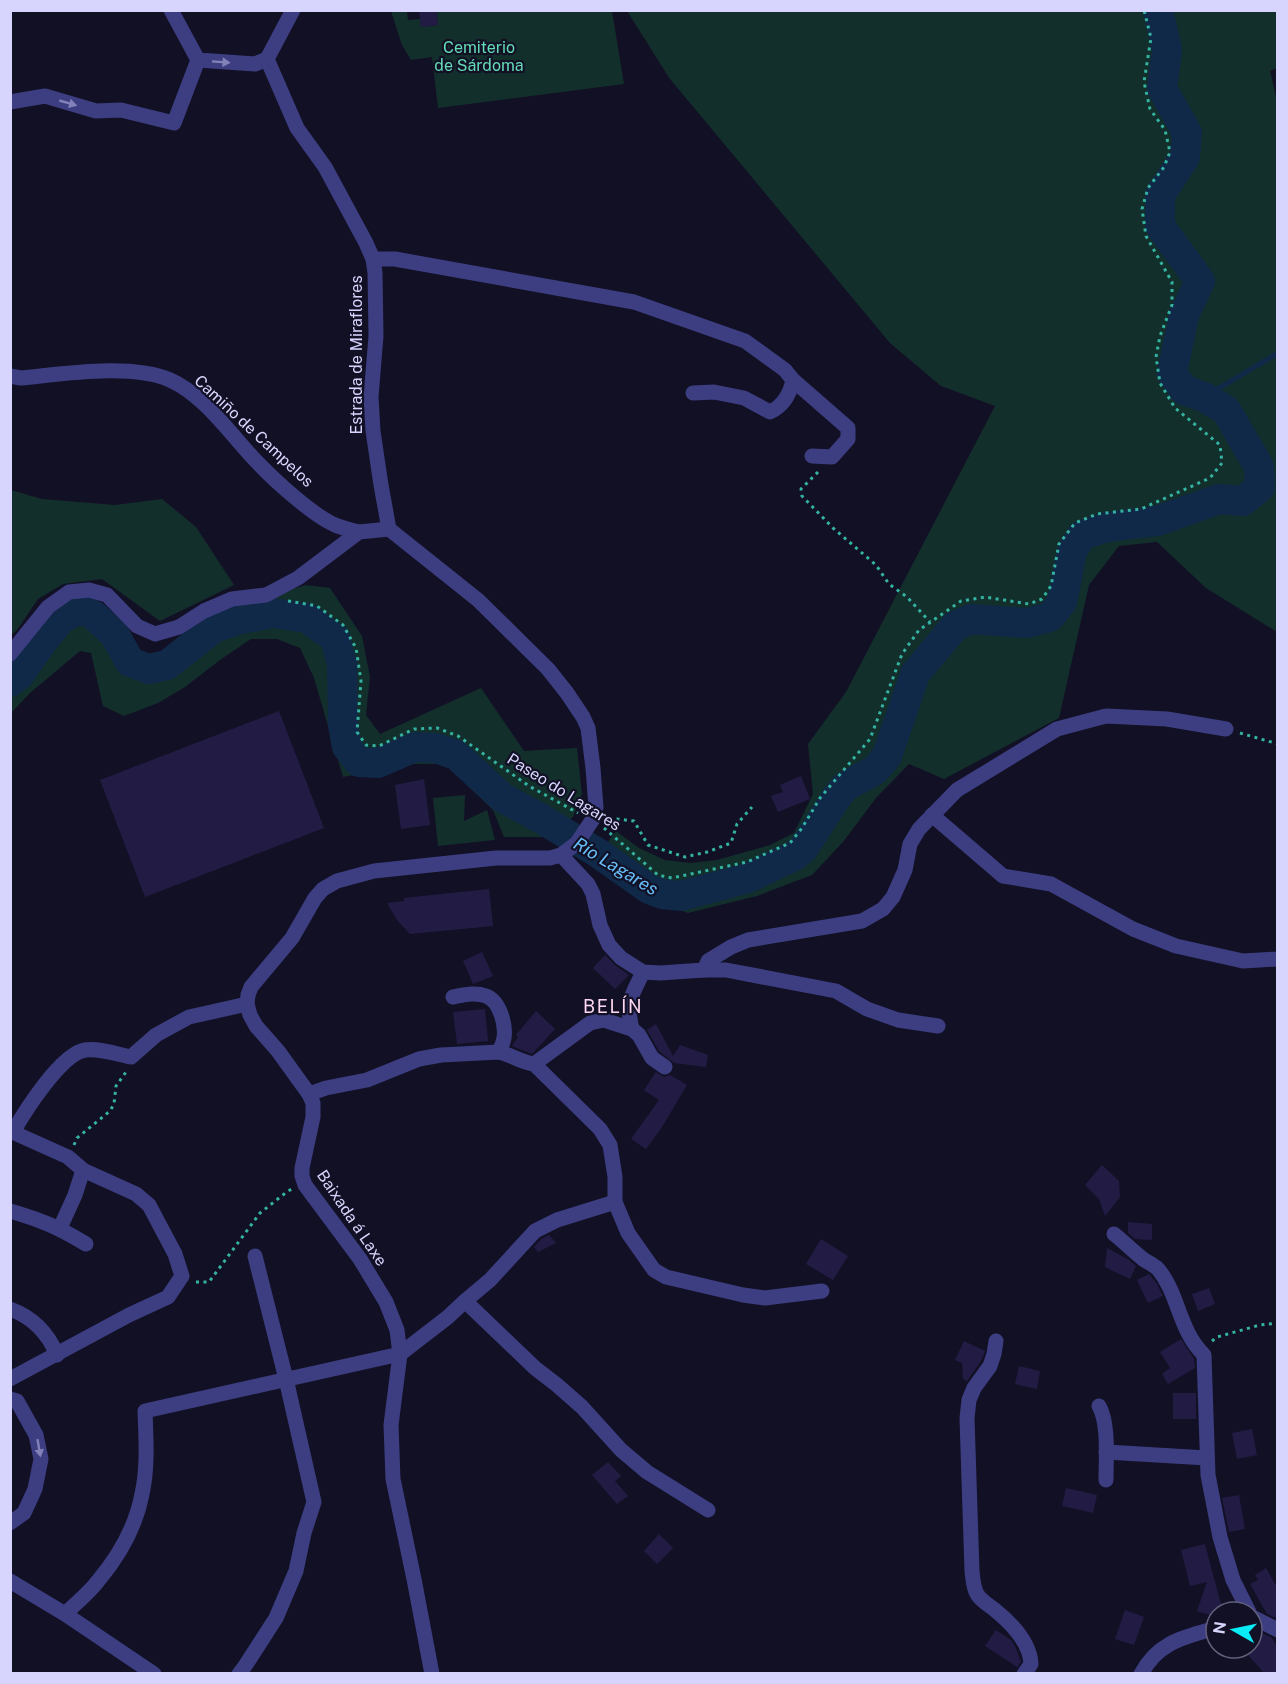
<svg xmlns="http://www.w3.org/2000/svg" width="1288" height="1684" viewBox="0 0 1288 1684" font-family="'Public Sans',sans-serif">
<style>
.green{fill:#132f2c}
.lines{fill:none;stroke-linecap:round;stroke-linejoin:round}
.stream{stroke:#102948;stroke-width:5}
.river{stroke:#102948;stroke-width:30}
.building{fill:#221c45}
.path{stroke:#34b3a3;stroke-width:3;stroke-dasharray:3 4.5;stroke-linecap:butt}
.street{stroke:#3d3e82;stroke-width:15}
.oneway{fill:#8282b9}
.labels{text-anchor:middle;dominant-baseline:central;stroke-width:4.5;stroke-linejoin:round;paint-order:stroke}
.park-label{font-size:16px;fill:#63dbb6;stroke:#121025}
.street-label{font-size:16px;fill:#d7d5fd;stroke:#121025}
.water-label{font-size:18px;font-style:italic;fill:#67bef9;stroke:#121025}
.neighbourhood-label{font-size:18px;letter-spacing:1.5px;fill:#fed7f2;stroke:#121025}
</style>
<rect width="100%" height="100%" fill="#121025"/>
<g class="green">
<path d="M391 11H407L408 20 420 19 421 27 438 25 436 11H612L624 84 438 108 432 57 411 60 402 45Z"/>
<path d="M627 11H1277V68L1270 71 1278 105 1277 632 1206 588 1157 542 1119 546 1089 585 1059 718 944 779 909 764 876 798 843 842 812 875 757 896 688 913 635 891 593 862 616 831 639 848 665 860 691 863 717 860 770 845 794 833 813 794 808 744 846 692 995 406 941 386 890 343 670 79Z"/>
<path d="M11 490 42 499 115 505 162 499 196 527 234 585 160 621 102 579 63 584 38 599 17 630 11 635Z"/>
<path d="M306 585 330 588 362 636 370 677 366 715 380 734 481 688 524 751 577 748 582 794 573 817 546 837H504L493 810 445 764H412L343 777 314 678 300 648 277 639H251L220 660 185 687 158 703 124 716 103 706 91 653 80 651 30 693 11 713 10 667 34 637 71 605 90 604 118 627 136 658 159 660 183 644 231 606Z"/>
<path d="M465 795 464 821 487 810 495 840 438 846 433 798Z"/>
</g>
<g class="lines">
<path class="stream" d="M1204 397 1278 353"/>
<path class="river" d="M10 682 20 674 43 641 60 620 75 611H86L95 616 115 635 130 662 149 669 167 665 214 628 237 620 272 613 307 618 335 638 342 664 343 725 347 747 359 762 378 763 415 747 436 748 456 755 503 798 540 818 598 853 649 889 662 894 681 896 748 878 794 856 803 849 838 795 846 786 875 770 887 756 915 674 955 626 971 619 1027 623 1050 617 1062 602 1072 551 1082 535 1107 527 1157 521 1219 499 1243 501 1260 487 1259 467 1226 410 1204 397 1184 390 1172 373 1184 315 1200 281 1160 226V195L1185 157 1187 133 1162 88 1167 50 1158 10"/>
</g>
<g class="building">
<path d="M419 10H436L438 25 421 27Z"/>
<path d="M279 711 324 828 145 897 100 780Z"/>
<path d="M801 776 810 799 778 812 771 796 783 792 780 785Z"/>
<path d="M424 779 430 825 401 829 395 785Z"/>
<path d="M489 889 493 926 410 934 397 920 387 903 404 901V898Z"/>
<path d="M482 952 493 976 473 984 463 961Z"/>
<path d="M605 955 616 966 629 975 615 989 593 968Z"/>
<path d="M485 1009 488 1041 457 1044 453 1012Z"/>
<path d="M536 1011 555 1029 532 1054 512 1046 518 1037 516 1035Z"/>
<path d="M656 1024 673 1056 680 1045 708 1055 706 1067 674 1063 659 1051 647 1030Z"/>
<path d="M656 1072 664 1077 670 1075 687 1085 662 1127 646 1149 631 1139 659 1100 644 1090Z"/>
<path d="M1102 1165 1119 1181 1120 1197 1105 1216 1099 1199 1085 1185Z"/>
<path d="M1128 1222 1152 1224V1240L1135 1239 1128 1233Z"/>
<path d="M549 1235 556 1243 538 1252 534 1247 541 1239Z"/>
<path d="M821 1239 848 1256 833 1280 806 1264Z"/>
<path d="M1107 1248 1129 1260 1136 1266 1130 1279 1105 1267Z"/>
<path d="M1149 1274 1157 1284 1163 1296 1148 1303 1137 1280Z"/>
<path d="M1209 1288 1215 1304 1198 1311 1192 1294Z"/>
<path d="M1181 1339 1194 1359 1195 1368 1168 1384 1162 1374 1170 1368 1160 1352Z"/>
<path d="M964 1341 985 1351 981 1361 967 1381 963 1379 962 1363 955 1360Z"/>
<path d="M1019 1366 1040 1371 1037 1389 1015 1384Z"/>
<rect x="1173" y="1393" width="23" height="26"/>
<path d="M1252 1429 1257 1455 1237 1459 1232 1433Z"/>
<path d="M608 1462 621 1476 615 1481 628 1496 617 1504 592 1475Z"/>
<path d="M1066 1488 1097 1495 1093 1513 1062 1506Z"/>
<path d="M1239 1495 1245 1529 1229 1532 1222 1498Z"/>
<path d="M659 1534 673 1548 657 1564 644 1551Z"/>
<path d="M1205 1544 1223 1612H1216V1617L1197 1611 1207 1582 1190 1586 1181 1550Z"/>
<path d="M1266 1568 1278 1589V1619L1267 1614 1250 1584 1258 1580 1255 1575Z"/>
<path d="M1125 1610 1144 1617 1134 1645 1115 1639Z"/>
<path d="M996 1630 1011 1640 1015 1646 1021 1662 1017 1667 985 1646Z"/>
<path d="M1256 1630 1272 1638 1278 1649V1674H1265L1242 1648H1252V1632Z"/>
</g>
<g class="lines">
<g class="path">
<path d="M818 472 801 489 802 496 833 528 876 565 889 584 907 597 930 622"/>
<path d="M288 601 317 606 343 625 356 648 361 681 357 732 366 745 379 746 414 729 437 728 458 736 529 786 578 813"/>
<path d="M1240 733 1278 744"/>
<path d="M609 818 634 821 648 845 685 857 707 852 731 843 737 824 752 807"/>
<path d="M604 828 658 875 672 878 747 862 790 843 802 828 820 798 870 739 902 654 919 630 961 601 985 597 1029 604 1042 599 1051 586 1059 544 1075 523 1097 514 1141 509 1210 478 1222 463 1220 445 1175 408 1160 383 1156 357 1160 336 1172 305V282L1146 236 1142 209 1148 188 1164 167 1170 152 1165 130 1150 109 1144 82 1151 38 1144 10"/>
<path d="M74 1145 77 1138 110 1111 114 1104 116 1086 126 1072"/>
<path d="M196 1282H209L260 1213 288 1191 292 1189"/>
<path d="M1212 1341 1217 1337 1260 1325 1278 1323"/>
</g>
<g class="street">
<path d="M171 10 198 60 255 64 267 59"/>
<path d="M293 10 267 59 297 128 325 167 366 243 373 259 375 273 376 336 371 397 373 431 381 485 389 529 478 600 548 669 567 693 583 717 588 728 593 768 596 807 595 816 577 843 561 855 550 858H496L374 871 337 881 323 889 315 898 292 938 251 987 248 995 247 1004 250 1015 256 1026 278 1051 309 1094 313 1103V1117L302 1168V1176L305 1185 360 1259 386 1302 397 1330 400 1354 391 1425 393 1479 414 1579 432 1674"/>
<path d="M10 102 45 96 96 111 121 110 174 123 198 60"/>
<path d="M373 259H395L634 302 745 341 785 370 793 380 848 428V439L832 457 812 456"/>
<path d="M10 376 21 378C63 374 131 363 170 380 205 395 233 438 259 464 275 481 313 515 333 524 341 528 351 530 359 532"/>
<path d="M693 393 714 392 744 398 770 412C783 406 790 394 793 380"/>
<path d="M10 654 48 607 69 592 89 590 107 595 137 626 155 634 179 627 204 611 232 599 266 595 298 578 359 532 389 529"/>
<path d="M932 815 1003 876 1051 884 1133 929 1176 946 1243 961 1278 959"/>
<path d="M561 855 588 884 593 894 600 925 609 945 621 958 643 972 660 973 704 970 708 961 731 947 748 940 862 921 883 909 893 897 905 870 910 844 919 829 957 790 1057 729 1106 716 1167 719 1226 729"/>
<path d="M704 970H726L836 991 867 1009 898 1020 938 1026"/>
<path d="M453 997C464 995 475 992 486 996 500 1001 506 1025 504 1038 503 1043 501 1048 499 1052"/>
<path d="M632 1029C625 1001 632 996 643 972"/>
<path d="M534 1064 590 1023 604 1020 632 1029 639 1035 652 1058 665 1067"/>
<path d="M309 1094 326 1088 367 1080 419 1059 441 1055 499 1052C512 1055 522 1063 534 1064L600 1129 610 1145 615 1177V1202L628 1233 654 1270 666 1277 743 1295 765 1298 822 1291"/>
<path d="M10 1131 68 1157 83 1170 136 1194 149 1205 175 1254 182 1276 168 1297 129 1315 10 1379"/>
<path d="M13 1132C25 1111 61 1054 85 1050 99 1048 117 1054 131 1057L156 1035 189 1017 247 1004"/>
<path d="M10 1211C41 1220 58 1227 86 1244"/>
<path d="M60 1228 75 1195 83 1170"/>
<path d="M1114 1234C1124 1242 1133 1251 1143 1259 1147 1262 1154 1265 1158 1269 1179 1294 1178 1329 1204 1355L1208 1475 1220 1537 1233 1580 1249 1612"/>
<path d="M465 1301 490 1280 535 1231 557 1220 615 1202"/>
<path d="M10 1309C32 1317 48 1333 57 1355"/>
<path d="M996 1341 994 1354 990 1366 974 1388 969 1400 967 1418 972 1571C973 1579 973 1587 977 1594 981 1601 989 1605 995 1610 1011 1623 1030 1642 1031 1664L1024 1674"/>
<path d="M10 1399 17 1401 36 1435 41 1459 35 1489 24 1513 10 1523"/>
<path d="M1099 1406C1109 1423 1106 1460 1106 1480"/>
<path d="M1106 1452 1207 1458"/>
<path d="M10 1581 65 1614 154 1674"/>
<path d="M65 1614C76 1603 89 1593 98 1581 119 1556 136 1526 142 1494 148 1467 146 1438 145 1411L400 1354 448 1317 465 1301 535 1368 557 1385 582 1407 621 1450 647 1472 708 1510"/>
<path d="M1252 1617 1278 1630"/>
<path d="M239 1674 245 1666 276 1618 296 1571 304 1533 314 1502 286 1379 255 1256"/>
<path d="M1141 1674C1158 1642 1184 1637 1216 1628"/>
</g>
</g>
<defs><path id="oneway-solid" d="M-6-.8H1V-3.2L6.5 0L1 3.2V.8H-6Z" transform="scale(1.5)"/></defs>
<g class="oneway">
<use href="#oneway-solid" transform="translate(221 62) rotate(4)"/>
<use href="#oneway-solid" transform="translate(68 103) rotate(16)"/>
<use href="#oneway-solid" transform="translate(39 1448) rotate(80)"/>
</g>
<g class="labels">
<g class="park-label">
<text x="479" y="47">Cemiterio<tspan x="479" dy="18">de Sárdoma</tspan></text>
</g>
<g class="street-label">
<text transform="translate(356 355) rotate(-90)">Estrada de Miraflores</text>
<text transform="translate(254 431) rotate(43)">Camiño de Campelos</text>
<text transform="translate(564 792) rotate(32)">Paseo do Lagares</text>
<text transform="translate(352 1218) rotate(56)">Baixada á Laxe</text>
</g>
<g class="water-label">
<text transform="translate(616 866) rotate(31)">Río Lagares</text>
</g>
<g class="neighbourhood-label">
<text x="613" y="1006">BELÍN</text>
</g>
</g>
<rect width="1288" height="1684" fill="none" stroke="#d7d5fd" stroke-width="24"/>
<g transform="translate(1234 1630) rotate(279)"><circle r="28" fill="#121025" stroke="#615f7b" stroke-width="1.5"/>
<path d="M0-4.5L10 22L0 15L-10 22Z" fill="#09ecf5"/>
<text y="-9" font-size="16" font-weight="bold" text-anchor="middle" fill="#d7d5fd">N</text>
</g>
</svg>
